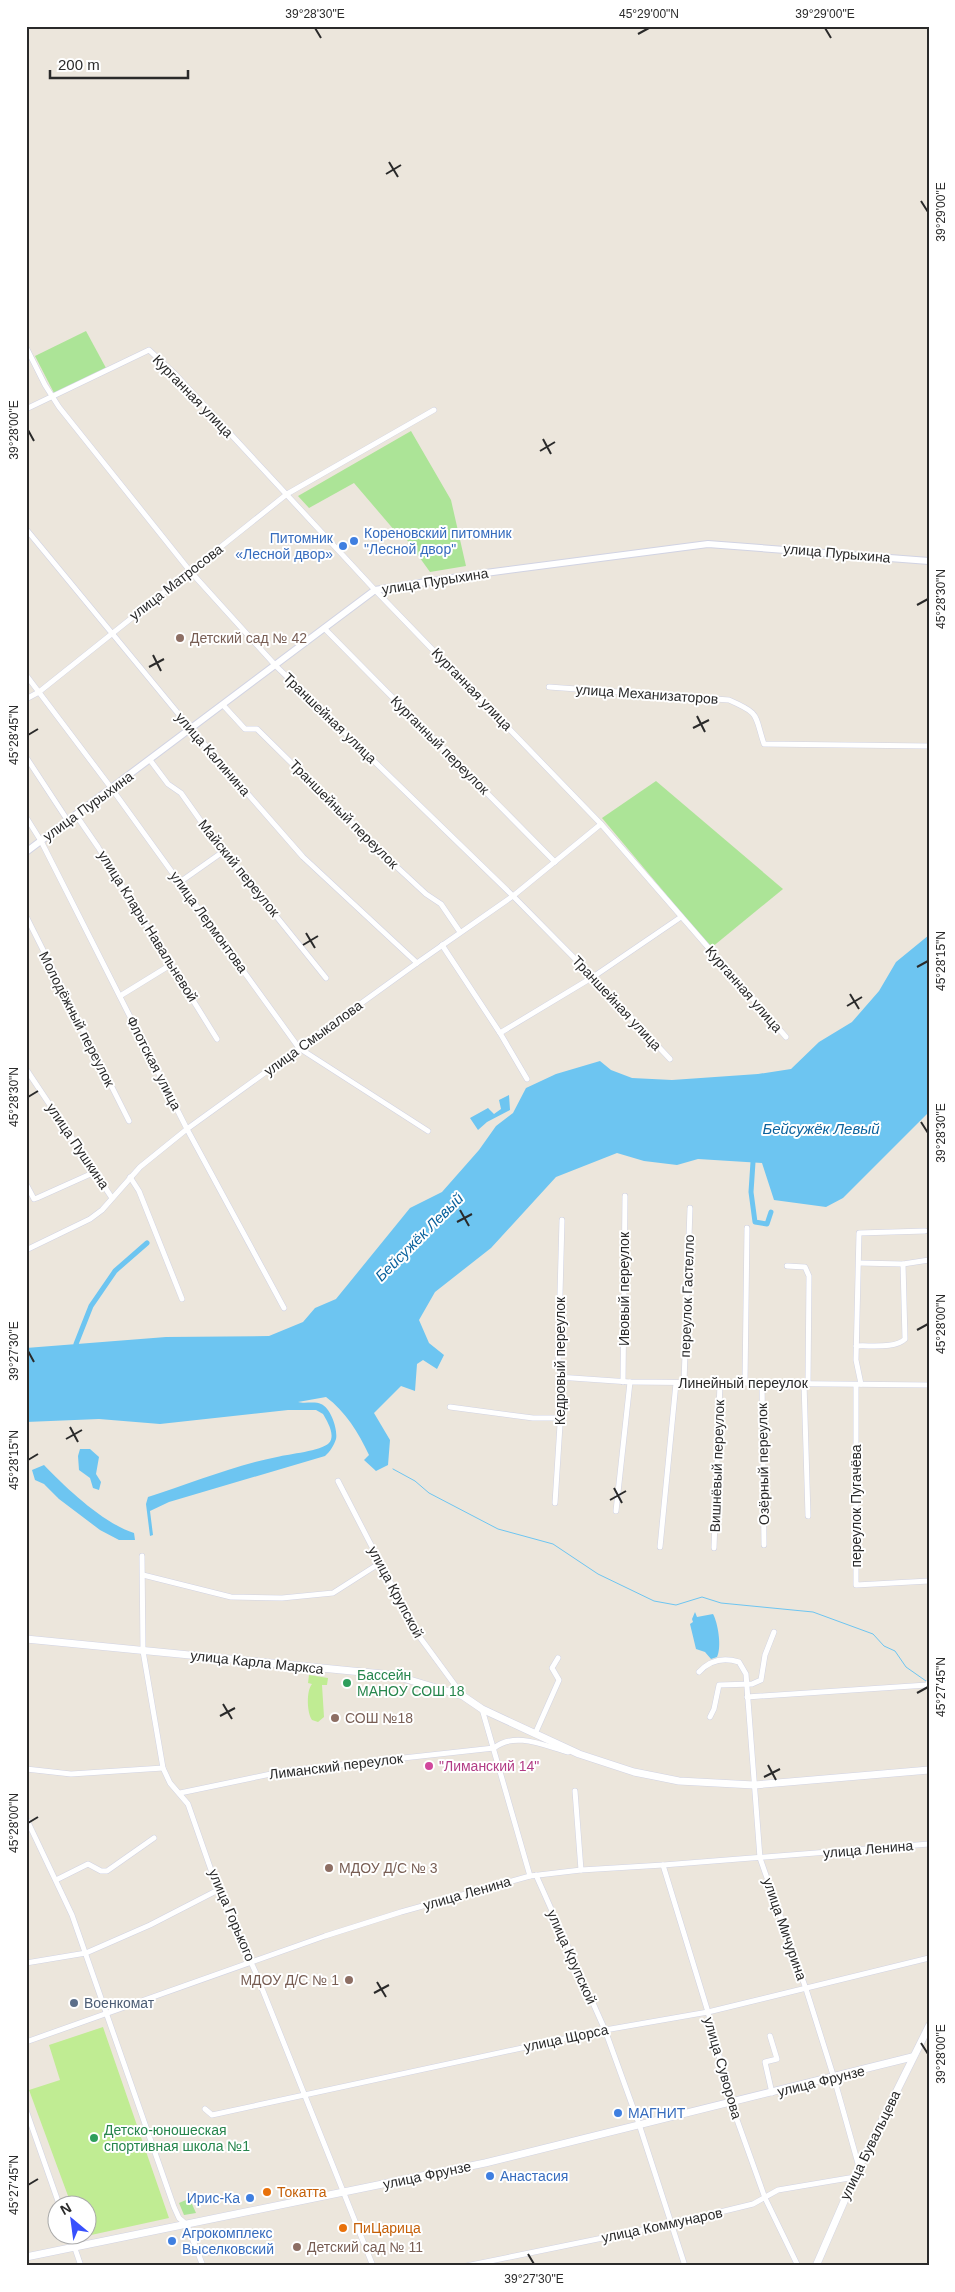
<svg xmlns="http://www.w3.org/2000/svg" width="955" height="2292" viewBox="0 0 955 2292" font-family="Helvetica,sans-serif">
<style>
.green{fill:#ace497}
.pitch{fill:#c0ec93}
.water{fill:#6dc5f1}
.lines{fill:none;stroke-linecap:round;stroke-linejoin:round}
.stream{stroke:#6dc5f1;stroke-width:1}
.canal{stroke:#6dc5f1;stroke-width:5}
.minor-casing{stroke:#d1d3e3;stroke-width:6}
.tertiary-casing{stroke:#d1d3e3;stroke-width:8}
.secondary-casing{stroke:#d1d3e3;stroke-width:8}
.minor{stroke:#fff;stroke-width:5}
.tertiary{stroke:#fff;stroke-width:6}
.secondary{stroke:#fff;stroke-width:7}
.ticks{fill:none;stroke:#2a2a2a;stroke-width:2}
.shop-dot{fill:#3f7fe0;stroke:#fff;stroke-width:2}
.education-dot{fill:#8d6e63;stroke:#fff;stroke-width:2}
.leisure-dot{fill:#2e9e5b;stroke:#fff;stroke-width:2}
.hotel-dot{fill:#d1479c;stroke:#fff;stroke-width:2}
.service-dot{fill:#5c6f8a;stroke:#fff;stroke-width:2}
.food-dot{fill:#e8710a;stroke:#fff;stroke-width:2}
.labels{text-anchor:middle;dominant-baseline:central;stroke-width:4;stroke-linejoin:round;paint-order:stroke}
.street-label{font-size:14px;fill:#2a2a2a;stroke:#fff}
.shop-label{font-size:14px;fill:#366cbe;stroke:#fff;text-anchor:start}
.education-label{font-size:14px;fill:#785e54;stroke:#fff;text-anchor:start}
.leisure-label{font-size:14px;fill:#27864d;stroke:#fff;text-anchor:start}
.hotel-label{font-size:14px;fill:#b23c85;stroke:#fff;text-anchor:start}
.service-label{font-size:14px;fill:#4e5e75;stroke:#fff;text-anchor:start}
.food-label{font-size:14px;fill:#c56008;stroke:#fff;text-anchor:start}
.water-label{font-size:15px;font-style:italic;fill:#0b629d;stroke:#fff}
.neatline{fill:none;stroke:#2a2a2a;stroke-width:2}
.ticks-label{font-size:12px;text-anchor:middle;fill:#2a2a2a}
</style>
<rect width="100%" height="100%" fill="#ece6dc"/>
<g class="green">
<path d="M86 331 106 368 54 393 35 356Z"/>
<path d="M411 431 451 500 466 566 430 572 402 533 395 531 354 483 309 508 298 496Z"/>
<path d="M656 781 783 889 711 948 602 818Z"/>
<path d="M186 2200 192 2204 196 2213 184 2215 179 2203Z"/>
</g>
<g class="pitch">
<path d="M309 1675 328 1678 327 1685H322L324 1717 318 1722 312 1720C307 1713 306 1691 312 1684L308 1683Z"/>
<path d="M103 2027 169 2218 82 2237 81 2235 88 2234V2204H71L29 2090 60 2080 49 2045Z"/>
</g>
<g class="water">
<path d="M929 935V1112L843 1198 826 1207 774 1200 762 1163 698 1159 677 1165 644 1161 617 1153 556 1177 491 1248 435 1292 419 1320 429 1343 444 1355 437 1369 423 1360 417 1364 415 1391 401 1386 374 1413 390 1440 388 1465 376 1471 364 1460 369 1455C358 1432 346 1412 326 1397L298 1402C304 1404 315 1401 321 1404 331 1408 338 1430 336 1439 334 1445 330 1452 325 1456L169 1502 150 1511 153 1535 150 1536 146 1504 148 1497C189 1484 235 1465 277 1457 289 1454 321 1451 329 1443 336 1435 327 1421 323 1414L316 1410H288L160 1424 99 1419 26 1422V1348L166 1337 269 1336 303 1322 315 1308 336 1299 410 1208 442 1192 479 1150 496 1126 513 1113 526 1088 556 1074 600 1061 611 1070 632 1078 672 1080 758 1074 791 1069 819 1042 852 1022 879 991 896 962Z"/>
<path d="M509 1095 510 1110 487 1122 478 1130 470 1118 488 1108 494 1114 501 1109 499 1100Z"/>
<path d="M80 1449H90L99 1457 96 1474 101 1482 99 1490 93 1488 90 1478 79 1470 78 1456Z"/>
<path d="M44 1465C66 1488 103 1523 134 1533L135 1540H119L100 1530 59 1499 44 1484 35 1480 32 1470Z"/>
<path d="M695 1612 697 1617 713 1614C718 1623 722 1647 717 1657L711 1659 705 1652 696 1649 690 1624 693 1622 692 1619Z"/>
</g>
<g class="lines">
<path class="stream" d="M393 1469 415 1481 429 1493 498 1529 553 1544 598 1574 654 1601 676 1605 702 1597 721 1603 813 1612 873 1634 884 1646 895 1651 906 1667 926 1681"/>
<g class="canal">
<path d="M753 1162 751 1192 755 1222 767 1224 771 1212"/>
<path d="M76 1344 91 1306 115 1271 147 1243"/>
</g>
<g class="minor-casing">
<g id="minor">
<path d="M26 347 45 385 59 407 190 571 276 666 513 896 593 977 670 1059"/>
<path d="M26 409 149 350 175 374 375 590 601 824 786 1037"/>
<path d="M26 529 191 729 303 857 417 963"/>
<path d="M324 628 555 862"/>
<path d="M26 675 112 789 299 1048 428 1131"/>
<path d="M549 687 729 700C761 714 754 714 764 744L929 746"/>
<path d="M26 699 39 692 287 494 434 410"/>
<path d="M223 705 245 729H257L398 868 426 894 441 904 460 932"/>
<path d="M26 757 68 821"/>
<path d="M150 760 168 784 181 793 210 834 326 978"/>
<path d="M76 815 98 847 217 1039"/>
<path d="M26 817 41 841 187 1129 284 1308"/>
<path d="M180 882 224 851"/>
<path d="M26 916 129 1121"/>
<path d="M442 945 500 1033 527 1079"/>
<path d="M120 996 172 964"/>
<path d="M500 1033 593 977 681 917"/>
<path d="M26 1069 112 1198"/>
<path d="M130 1177 139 1191 182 1299"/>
<path d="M26 1184 34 1199 37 1198 95 1172"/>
<path d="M26 1250 90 1219 102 1210 140 1167 187 1129 417 963 513 896 601 824"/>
<path d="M859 1263 903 1264 929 1260"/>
<path d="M787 1266 805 1267 809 1276 808 1383"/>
<path d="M856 1346C870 1345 895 1349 905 1339L903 1264"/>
<path d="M558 1377 630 1382 929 1385"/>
<path d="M623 1382 625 1196"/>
<path d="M745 1382 747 1228"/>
<path d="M762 1382 764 1545"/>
<path d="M684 1383 690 1208"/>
<path d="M804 1383 808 1516"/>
<path d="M861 1384 856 1360 859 1233 925 1231"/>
<path d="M856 1385V1585L929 1581"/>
<path d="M450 1407 533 1418H560"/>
<path d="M338 1481 416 1632 463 1696"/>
<path d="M555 1503 563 1378 558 1368 562 1220"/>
<path d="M616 1511 630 1382"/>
<path d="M660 1547 676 1383"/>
<path d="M714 1548 720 1383"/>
<path d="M142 1556 143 1651 163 1768 170 1783 188 1804 218 1890 255 1971 373 2266"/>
<path d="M143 1575 231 1597 282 1598 333 1593 380 1563"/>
<path d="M699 1672C710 1660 723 1657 739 1662L746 1674 760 1858 806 1989 834 2078 859 2167"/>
<path d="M747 1697 927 1685 929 1682"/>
<path d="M482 1709 530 1876"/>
<path d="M710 1717 714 1709 719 1685 752 1684 761 1680 765 1655 774 1632"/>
<path d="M535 1734 559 1680 552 1668 558 1658"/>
<path d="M26 1769 71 1774 163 1768"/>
<path d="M575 1791 581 1870"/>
<path d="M180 1793 285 1771 494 1748C515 1731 545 1746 568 1752"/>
<path d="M26 1818 72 1915 174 2207 179 2218 187 2225 203 2266"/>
<path d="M663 1865 708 2012 731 2103 765 2198 798 2266"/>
<path d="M536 1875 605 2030 639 2124 685 2266"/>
<path d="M56 1880 88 1864 101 1871H107L154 1838"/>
<path d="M26 1963 86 1953 150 1925 218 1890"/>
<path d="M770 2036 777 2059 765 2062 772 2093"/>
<path d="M26 2042 325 1936 401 1912 530 1876 581 1870 663 1865 929 1844"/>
<path d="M205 2109 212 2115 605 2030 708 2012 929 1958"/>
<path d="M26 2110 59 2204"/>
<path d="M70 2234 81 2266"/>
<path d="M466 2266 671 2224 753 2204 778 2190 855 2177"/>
</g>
</g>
<g class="tertiary-casing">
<path id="tertiary" d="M26 852 375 590 478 574 708 544 929 561"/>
</g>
<g class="secondary-casing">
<g id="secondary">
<path d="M26 1639 393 1675 463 1696 482 1709 579 1754 634 1772 679 1781 754 1785 929 1770"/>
<path d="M26 2257 485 2163 912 2057"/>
<path d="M816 2266 859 2167 929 2026"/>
</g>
</g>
<use href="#minor" class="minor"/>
<use href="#tertiary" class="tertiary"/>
<use href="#secondary" class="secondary"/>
</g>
<path class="ticks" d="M315 28 321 38M825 28 831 38M638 34 649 28M389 162 398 177M386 174 401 165M921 201 928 212M28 430 34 441M543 439 551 454M540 451 555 442M917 605 928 599M153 655 161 671M149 667 164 659M697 716 705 732M693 728 709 720M28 735 38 729M306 933 315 948M303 945 318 936M917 967 928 961M850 994 859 1009M847 1006 862 997M28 1097 38 1091M921 1122 928 1133M460 1210 469 1226M457 1222 472 1214M917 1330 928 1324M28 1351 34 1362M70 1427 78 1442M66 1439 82 1430M28 1460 38 1454M614 1488 622 1503M610 1500 626 1491M917 1693 928 1687M223 1704 232 1719M220 1716 235 1708M768 1765 776 1780M764 1777 780 1769M28 1823 38 1817M377 1982 386 1997M374 1993 389 1985M921 2043 928 2054M28 2185 38 2179M528 2254 534 2264"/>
<g class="shop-dot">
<circle cx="354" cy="541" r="5"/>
<circle cx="343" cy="546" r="5"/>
<circle cx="618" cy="2113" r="5"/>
<circle cx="490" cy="2176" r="5"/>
<circle cx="250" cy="2198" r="5"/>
<circle cx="172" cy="2241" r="5"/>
</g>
<g class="education-dot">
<circle cx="180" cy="638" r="5"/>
<circle cx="335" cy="1718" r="5"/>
<circle cx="329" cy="1868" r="5"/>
<circle cx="349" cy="1980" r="5"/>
<circle cx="297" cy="2247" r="5"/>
</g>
<g class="leisure-dot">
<circle cx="347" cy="1683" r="5"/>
<circle cx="94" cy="2138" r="5"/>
</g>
<circle class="hotel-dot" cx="429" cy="1766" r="5"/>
<circle class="service-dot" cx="74" cy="2003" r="5"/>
<g class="food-dot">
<circle cx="267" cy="2192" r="5"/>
<circle cx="343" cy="2228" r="5"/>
</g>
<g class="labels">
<g class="street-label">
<text transform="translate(193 396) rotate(46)">Курганная улица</text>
<text transform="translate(837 553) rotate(5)">улица Пурыхина</text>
<text transform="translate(435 581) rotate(-9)">улица Пурыхина</text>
<text transform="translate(176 582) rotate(-38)">улица Матросова</text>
<text transform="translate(472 689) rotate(46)">Курганная улица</text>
<text transform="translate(647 694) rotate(4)">улица Механизаторов</text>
<text transform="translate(330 718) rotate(44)">Траншейная улица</text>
<text transform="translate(440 745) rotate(45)">Курганный переулок</text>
<text transform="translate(213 754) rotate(49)">улица Калинина</text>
<text transform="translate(88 806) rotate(-36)">улица Пурыхина</text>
<text transform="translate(344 814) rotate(45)">Траншейный переулок</text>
<text transform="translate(239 868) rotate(51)">Майский переулок</text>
<text transform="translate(209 922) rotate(54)">улица Лермонтова</text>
<text transform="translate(148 926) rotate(58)">улица Клары Навальневой</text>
<text transform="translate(744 989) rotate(49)">Курганная улица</text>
<text transform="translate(617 1003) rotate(47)">Траншейная улица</text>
<text transform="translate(77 1019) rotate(63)">Молодёжный переулок</text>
<text transform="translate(313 1038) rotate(-36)">улица Смыкалова</text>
<text transform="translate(154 1063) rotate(63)">Флотская улица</text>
<text transform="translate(78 1146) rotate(56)">улица Пушкина</text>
<text transform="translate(624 1289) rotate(-90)">Ивовый переулок</text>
<text transform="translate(687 1296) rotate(-88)">переулок Гастелло</text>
<text transform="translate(560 1361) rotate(-90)">Кедровый переулок</text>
<text x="743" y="1383">Линейный переулок</text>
<text transform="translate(763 1464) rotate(-91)">Озёрный переулок</text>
<text transform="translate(717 1466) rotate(-88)">Вишнёвый переулок</text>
<text transform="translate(856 1506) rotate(-90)">переулок Пугачёва</text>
<text transform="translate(396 1592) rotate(62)">улица Крупской</text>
<text transform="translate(257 1662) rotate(6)">улица Карла Маркса</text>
<text transform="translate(336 1766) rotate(-7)">Лиманский переулок</text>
<text transform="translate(868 1849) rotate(-5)">улица Ленина</text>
<text transform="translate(467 1893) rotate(-16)">улица Ленина</text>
<text transform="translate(232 1915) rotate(67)">улица Горького</text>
<text transform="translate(785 1929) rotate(71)">улица Мичурина</text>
<text transform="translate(572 1957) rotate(66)">улица Крупской</text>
<text transform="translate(566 2038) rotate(-12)">улица Щорса</text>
<text transform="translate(723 2068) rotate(74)">улица Суворова</text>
<text transform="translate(821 2081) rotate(-14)">улица Фрунзе</text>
<text transform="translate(870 2145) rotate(-64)">улица Бувальцева</text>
<text transform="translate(427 2175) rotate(-12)">улица Фрунзе</text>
<text transform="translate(662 2225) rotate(-12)">улица Коммунаров</text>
</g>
<g class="shop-label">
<text x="364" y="533">Кореновский питомник<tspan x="364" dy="16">"Лесной двор"</tspan></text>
<text x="333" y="538" text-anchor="end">Питомник<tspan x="333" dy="16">«Лесной двор»</tspan></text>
<text x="628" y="2113">МАГНИТ</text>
<text x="500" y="2176">Анастасия</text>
<text x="240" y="2198" text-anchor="end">Ирис-Ка</text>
<text x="182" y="2233">Агрокомплекс<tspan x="182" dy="16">Выселковский</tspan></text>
</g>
<g class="education-label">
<text x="190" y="638">Детский сад № 42</text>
<text x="345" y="1718">СОШ №18</text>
<text x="339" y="1868">МДОУ Д/С № 3</text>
<text x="339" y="1980" text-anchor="end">МДОУ Д/С № 1</text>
<text x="307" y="2247">Детский сад № 11</text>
</g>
<g class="leisure-label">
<text x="357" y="1675">Бассейн<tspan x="357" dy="16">МАНОУ СОШ 18</tspan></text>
<text x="104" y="2130">Детско-юношеская<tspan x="104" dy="16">спортивная школа №1</tspan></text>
</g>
<g class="hotel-label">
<text x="439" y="1766">"Лиманский 14"</text>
</g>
<g class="service-label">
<text x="84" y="2003">Военкомат</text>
</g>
<g class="food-label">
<text x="277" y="2192">Токатта</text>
<text x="353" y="2228">ПиЦарица</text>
</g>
<g class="water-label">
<text x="821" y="1128">Бейсужёк Левый</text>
<text transform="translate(419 1237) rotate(-45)">Бейсужёк Левый</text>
</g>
</g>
<rect width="955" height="2292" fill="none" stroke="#ffffff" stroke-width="55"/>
<g transform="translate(72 2220) rotate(331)"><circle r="24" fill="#ffffff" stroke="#aaaaaa"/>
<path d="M0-4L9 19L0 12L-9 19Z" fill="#3850fd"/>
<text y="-8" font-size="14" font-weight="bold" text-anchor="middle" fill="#2a2a2a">N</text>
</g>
<path d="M50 70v8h138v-8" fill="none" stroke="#2a2a2a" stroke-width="2.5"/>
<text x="58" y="70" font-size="15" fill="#2a2a2a" stroke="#ffffff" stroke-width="4" paint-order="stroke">200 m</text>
<rect x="28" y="28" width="900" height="2236" class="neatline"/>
<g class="ticks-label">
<text x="315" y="18">39°28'30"E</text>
<text x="649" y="18">45°29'00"N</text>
<text x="825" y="18">39°29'00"E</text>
<text transform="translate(941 212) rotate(-90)" y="4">39°29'00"E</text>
<text transform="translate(14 430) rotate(-90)" y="4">39°28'00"E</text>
<text transform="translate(941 599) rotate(-90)" y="4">45°28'30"N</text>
<text transform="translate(14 735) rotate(-90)" y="4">45°28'45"N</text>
<text transform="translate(941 961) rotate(-90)" y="4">45°28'15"N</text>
<text transform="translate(14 1097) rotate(-90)" y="4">45°28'30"N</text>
<text transform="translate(941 1133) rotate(-90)" y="4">39°28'30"E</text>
<text transform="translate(941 1324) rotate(-90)" y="4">45°28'00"N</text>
<text transform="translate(14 1351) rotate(-90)" y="4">39°27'30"E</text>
<text transform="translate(14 1460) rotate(-90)" y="4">45°28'15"N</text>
<text transform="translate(941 1687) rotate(-90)" y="4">45°27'45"N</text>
<text transform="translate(14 1823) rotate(-90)" y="4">45°28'00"N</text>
<text transform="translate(941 2054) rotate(-90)" y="4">39°28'00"E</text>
<text transform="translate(14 2185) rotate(-90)" y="4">45°27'45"N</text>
<text x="534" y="2283">39°27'30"E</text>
</g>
</svg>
